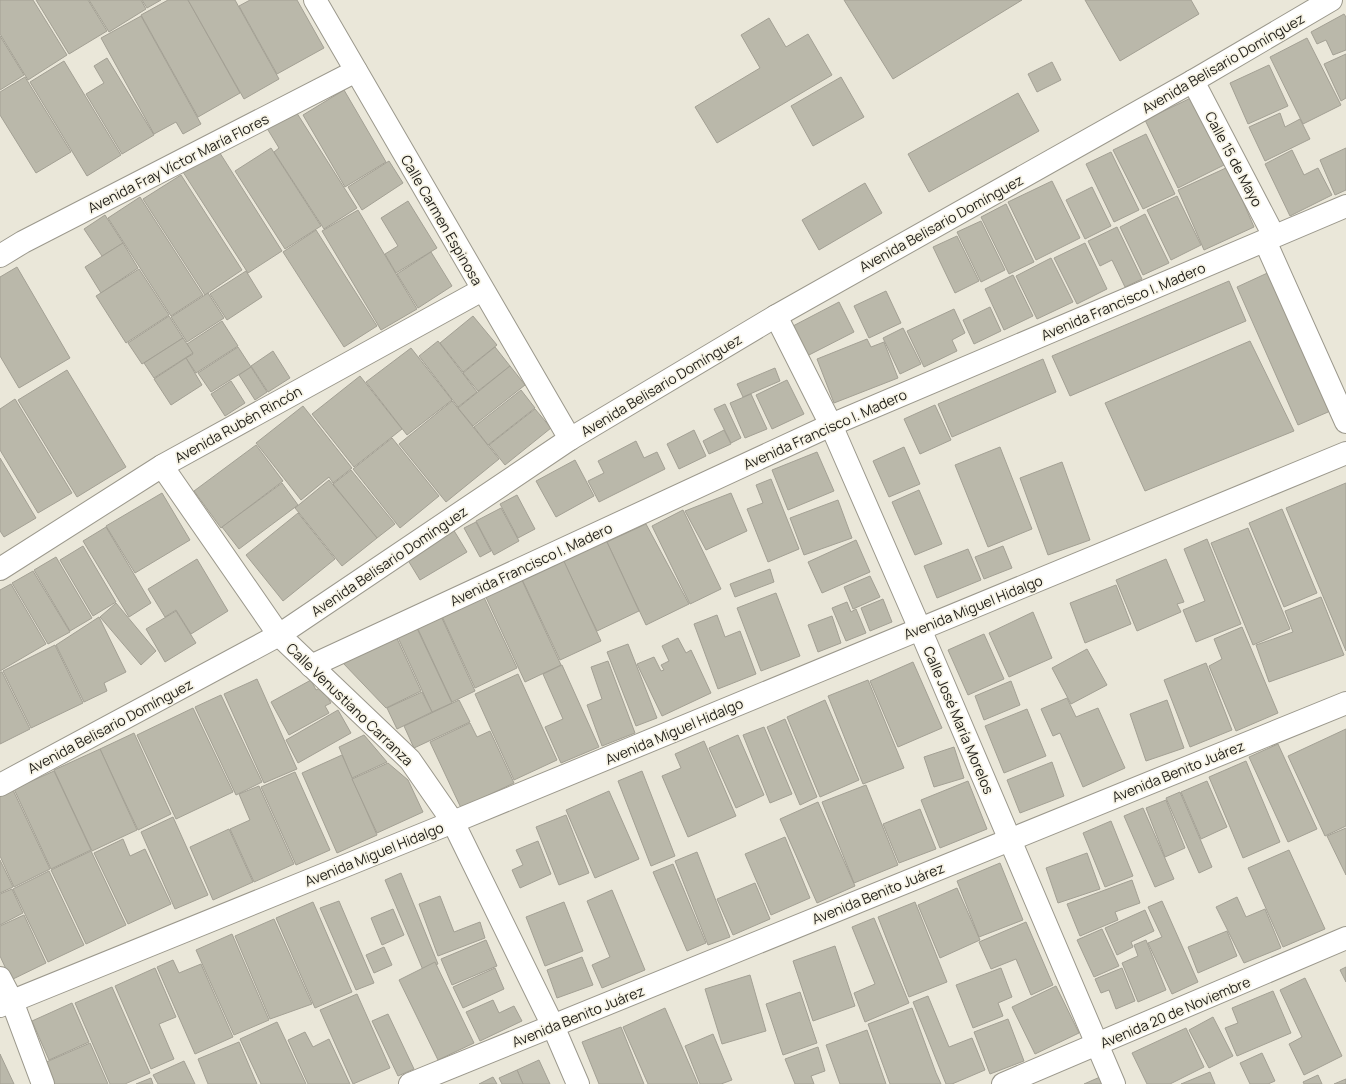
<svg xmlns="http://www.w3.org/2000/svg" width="1346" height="1084" viewBox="0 0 1346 1084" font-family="Manrope,sans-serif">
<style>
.building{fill:#bab8aa;stroke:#a3a094}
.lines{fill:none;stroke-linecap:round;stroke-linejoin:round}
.street-casing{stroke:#9b988c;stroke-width:24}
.street{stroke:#fff;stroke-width:22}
.labels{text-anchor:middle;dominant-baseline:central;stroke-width:3.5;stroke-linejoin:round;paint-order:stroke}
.street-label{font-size:14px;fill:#201e19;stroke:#f7f4e6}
</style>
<rect width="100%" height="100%" fill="#eae7d9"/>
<g class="building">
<path d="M0 0H33L67 55 28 80 0 34Z"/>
<path d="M36 0H88L107 31 69 54Z"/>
<path d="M89 0H141L146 9 109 32Z"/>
<path d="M142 0H161L147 8Z"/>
<path d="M168 0H188L240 93 198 117 141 15Z"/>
<path d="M188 0H235L279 79 244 99Z"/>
<path d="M250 0H297L324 48 277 74 239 6Z"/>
<path d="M844 0H1022L893 79Z"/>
<path d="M1085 0H1191L1199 14 1120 61Z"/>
<path d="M1344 14 1346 17V50L1333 55 1326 40 1317 44 1311 32Z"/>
<path d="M141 16 201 124 183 134 176 122 154 134 101 38Z"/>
<path d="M769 18 786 47 808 34 832 75 717 143 695 107 760 68 741 35Z"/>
<path d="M0 36 24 75 0 90Z"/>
<path d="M1307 38 1341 105 1303 124 1270 57Z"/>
<path d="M1346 54V98L1341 101 1324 64Z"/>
<path d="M107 58 154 135 122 154 86 94 104 83 94 66Z"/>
<path d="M64 61 121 155 87 176 30 82Z"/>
<path d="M1052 62 1061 80 1037 92 1028 74Z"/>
<path d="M1269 65 1288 106 1248 124 1230 83Z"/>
<path d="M25 77 71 152 36 173 0 115V92Z"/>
<path d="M841 77 864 117 813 146 791 106Z"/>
<path d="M344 90 386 162 345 187 303 115Z"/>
<path d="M1018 93 1039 131 929 192 908 154Z"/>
<path d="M1197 95 1230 162 1178 188 1145 120Z"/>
<path d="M293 107 357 208 324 229 274 152 279 148 265 125Z"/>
<path d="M1280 113 1285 127 1300 119 1310 139 1265 161 1249 127Z"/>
<path d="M1146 134 1175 194 1143 209 1113 150Z"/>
<path d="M271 148 321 226 285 249 235 171Z"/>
<path d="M1346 148V190L1335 195 1320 160Z"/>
<path d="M218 150 282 251 248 273 183 172Z"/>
<path d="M1292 150 1304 175 1318 168 1332 195 1290 216 1265 164Z"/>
<path d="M1111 152 1139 210 1114 222 1086 164Z"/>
<path d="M389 161 403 183 362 210 348 187Z"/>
<path d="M1228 167 1254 227 1204 250 1178 190Z"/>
<path d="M181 175 242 270 205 295 143 199Z"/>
<path d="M1052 181 1080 238 1036 260 1008 202Z"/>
<path d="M865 183 882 213 819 250 802 220Z"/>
<path d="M1092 187 1111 226 1085 239 1066 200Z"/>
<path d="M1177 196 1201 245 1171 260 1147 210Z"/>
<path d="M140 197 203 295 171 316 108 218Z"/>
<path d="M408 201 437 248 396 273 385 254 398 246 381 218Z"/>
<path d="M1006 204 1034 262 1009 274 981 217Z"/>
<path d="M358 210 417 309 381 330 322 231Z"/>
<path d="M1145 214 1169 263 1143 275 1120 227Z"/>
<path d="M105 215 123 243 102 256 84 229Z"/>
<path d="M981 221 1005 270 981 282 957 232Z"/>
<path d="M1117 227 1142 279 1125 287 1112 260 1100 266 1088 241Z"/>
<path d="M316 230 377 326 344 347 283 252Z"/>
<path d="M957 236 979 281 955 293 933 247Z"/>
<path d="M123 243 138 268 101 293 85 267Z"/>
<path d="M1085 243 1107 289 1077 304 1054 258Z"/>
<path d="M431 252 452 286 418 308 397 274Z"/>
<path d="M1051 258 1073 302 1037 319 1016 276Z"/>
<path d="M17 267 70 358 19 388 0 356V277Z"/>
<path d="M139 269 169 315 126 343 96 296Z"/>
<path d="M1274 270 1335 409 1298 425 1237 287Z"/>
<path d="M246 271 262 297 227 320 210 294Z"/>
<path d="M1013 275 1033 316 1004 330 985 289Z"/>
<path d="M1229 281 1246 321 1070 396 1052 356Z"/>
<path d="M886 291 901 323 869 338 854 306Z"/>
<path d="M208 293 224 318 187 342 171 317Z"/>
<path d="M839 302 854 332 807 356 793 326Z"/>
<path d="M990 307 1001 331 974 344 963 320Z"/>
<path d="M954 309 965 333 952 340 957 351 924 367 907 331Z"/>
<path d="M169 316 183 338 142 364 128 343Z"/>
<path d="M473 316 497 345 463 372 440 343Z"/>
<path d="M222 321 238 346 196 373 186 358 193 354 187 344Z"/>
<path d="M903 328 921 364 900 374 883 338Z"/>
<path d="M183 338 193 353 154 378 144 363Z"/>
<path d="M867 339 871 347 884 342 898 378 834 403 817 359Z"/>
<path d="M438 341 477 392 458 407 419 356Z"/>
<path d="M1250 341 1294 431 1145 491 1105 403Z"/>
<path d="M238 347 251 367 211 392 198 373Z"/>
<path d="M495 347 510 366 478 391 463 373Z"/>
<path d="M411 348 452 400 407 435 366 382Z"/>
<path d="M273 351 290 378 268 392 251 366Z"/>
<path d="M186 358 202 385 171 405 154 379Z"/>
<path d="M1043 359 1056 392 952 437 938 404Z"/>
<path d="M510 366 525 385 473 426 458 408Z"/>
<path d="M251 367 267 392 255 400 239 375Z"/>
<path d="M775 368 780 381 743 397 737 384Z"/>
<path d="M67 370 126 467 77 497 18 400Z"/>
<path d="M360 376 402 429 354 467 312 414Z"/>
<path d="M787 380 804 414 772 429 756 395Z"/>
<path d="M231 381 245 403 225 416 211 394Z"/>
<path d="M521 390 535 408 488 445 474 427Z"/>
<path d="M751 394 767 429 745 438 730 403Z"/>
<path d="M15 399 72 493 38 513 0 450V409Z"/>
<path d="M452 401 499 459 446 502 399 444Z"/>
<path d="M725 404 741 438 731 443 714 409Z"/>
<path d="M935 405 951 440 920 454 904 419Z"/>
<path d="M303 406 352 468 333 483 329 477 301 500 256 443Z"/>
<path d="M535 409 551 428 505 465 489 445Z"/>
<path d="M694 430 706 456 679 469 667 444Z"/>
<path d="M724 430 731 444 709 454 703 441Z"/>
<path d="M392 438 439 496 400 528 353 469Z"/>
<path d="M636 441 644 458 657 452 665 469 599 502 588 481 604 473 598 461Z"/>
<path d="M256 445 283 481 221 528 194 491Z"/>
<path d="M904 447 920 484 889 497 873 461Z"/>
<path d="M1000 447 1032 529 988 547 955 465Z"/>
<path d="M817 452 834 491 788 510 772 470Z"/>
<path d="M0 458 36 518 4 537 0 531Z"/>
<path d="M575 460 594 496 556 517 536 481Z"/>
<path d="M1062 462 1090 540 1048 555 1020 478Z"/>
<path d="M351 470 395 524 377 538 333 484Z"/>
<path d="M771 479 799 549 768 562 747 509 763 503 756 485Z"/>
<path d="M329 480 377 538 342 566 295 508Z"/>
<path d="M282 483 298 505 239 549 222 527Z"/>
<path d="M1346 483V651L1286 508Z"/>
<path d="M919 490 942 544 915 555 892 502Z"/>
<path d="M162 493 190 540 135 573 106 526Z"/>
<path d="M731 493 747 531 706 550 685 511Z"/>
<path d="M517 495 535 529 518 538 500 504Z"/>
<path d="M838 500 852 538 804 555 790 518Z"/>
<path d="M501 508 519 541 494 555 476 521Z"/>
<path d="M1282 509 1317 593 1284 607 1249 523Z"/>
<path d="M683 510 721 589 690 604 652 526Z"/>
<path d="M298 513 335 559 283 601 246 555Z"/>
<path d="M476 522 491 551 480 557 464 528Z"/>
<path d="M646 524 689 604 646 625 607 542Z"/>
<path d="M106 527 151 603 129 617 83 541Z"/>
<path d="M1248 528 1290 629 1253 645 1211 543Z"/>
<path d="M453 529 467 552 420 580 406 557Z"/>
<path d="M1207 539 1241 624 1196 642 1183 610 1205 601 1184 549Z"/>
<path d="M606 540 639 611 597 631 563 560Z"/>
<path d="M856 540 870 572 822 593 808 562Z"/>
<path d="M83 546 116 602 93 616 60 560Z"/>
<path d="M1003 546 1012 568 984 579 975 557Z"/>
<path d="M968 549 981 580 937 598 924 566Z"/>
<path d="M56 557 92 618 70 631 34 570Z"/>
<path d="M562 557 601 641 560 660 521 577Z"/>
<path d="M197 559 228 611 191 634 176 610 165 617 148 589Z"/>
<path d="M1166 559 1184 602 1177 604 1181 612 1137 631 1116 580Z"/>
<path d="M770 569 774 582 735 597 730 584Z"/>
<path d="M33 571 70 632 48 644 12 583Z"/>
<path d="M520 576 561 665 525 682 484 593Z"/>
<path d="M870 576 880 597 853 609 844 587Z"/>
<path d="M11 584 46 644 0 671V590Z"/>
<path d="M1116 585 1131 624 1085 643 1070 603Z"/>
<path d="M481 591 517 668 475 688 439 610Z"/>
<path d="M776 593 800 656 761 671 737 608Z"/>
<path d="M1321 597 1344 655 1269 682 1256 645 1293 632 1285 611Z"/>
<path d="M883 599 892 622 870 631 861 608Z"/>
<path d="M847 602 851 612 856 609 866 633 846 641 832 608Z"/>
<path d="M116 603 156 651 141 665 100 617Z"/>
<path d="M176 611 196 643 165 662 146 629Z"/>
<path d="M1033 612 1052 658 1009 677 989 633Z"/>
<path d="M717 615 725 637 740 631 756 674 718 689 694 624Z"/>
<path d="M441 616 475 691 452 702 417 627Z"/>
<path d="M832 616 841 643 818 652 808 625Z"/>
<path d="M99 617 126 672 104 683 107 691 84 702 56 645Z"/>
<path d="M414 622 452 703 432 712 395 631Z"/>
<path d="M1242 627 1278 713 1236 731 1209 666 1222 659 1214 639Z"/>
<path d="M394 632 421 691 386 708 343 663Z"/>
<path d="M984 634 1004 679 968 695 948 650Z"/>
<path d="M678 638 686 653 691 650 711 693 662 716 637 664 654 657 661 671 664 670 661 665 669 661 662 646Z"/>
<path d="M628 644 657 718 636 726 607 652Z"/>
<path d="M55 645 83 703 31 728 3 671Z"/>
<path d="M1087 649 1107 685 1071 704 1052 668Z"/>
<path d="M608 661 635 733 602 746 587 705 602 699 591 667Z"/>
<path d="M913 662 942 728 898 747 870 681Z"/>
<path d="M1206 663 1232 730 1190 747 1164 680Z"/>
<path d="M562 665 599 747 561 763 545 727 563 719 543 674Z"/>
<path d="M0 672H2L30 729 0 744Z"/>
<path d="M518 674 557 760 514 780 475 694Z"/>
<path d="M257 679 297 769 264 783 224 694Z"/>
<path d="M311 680 316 690 322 687 331 703 325 706 329 713 289 735 271 702Z"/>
<path d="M868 680 904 768 863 784 828 696Z"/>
<path d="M1011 681 1020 705 984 720 975 696Z"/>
<path d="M422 692 432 712 397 729 387 708Z"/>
<path d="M221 695 262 782 236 795 195 707Z"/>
<path d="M1067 698 1076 717 1098 708 1125 768 1083 787 1060 733 1053 736 1041 709Z"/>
<path d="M459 700 470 722 414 748 404 726Z"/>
<path d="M825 700 859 780 820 797 787 717Z"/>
<path d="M1167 700 1184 748 1146 761 1130 714Z"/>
<path d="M193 708 233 792 176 819 137 735Z"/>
<path d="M1027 709 1046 756 1004 773 985 726Z"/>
<path d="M338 710 351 733 298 763 286 740Z"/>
<path d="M785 719 817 797 800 805 767 727Z"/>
<path d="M470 723 477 737 490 731 514 783 461 808 430 742Z"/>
<path d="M764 727 792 794 770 803 743 735Z"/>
<path d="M1346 729V826L1325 836 1288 756Z"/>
<path d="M134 733 171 814 138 830 100 749Z"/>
<path d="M364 735 387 762 352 778 339 747Z"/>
<path d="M738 735 764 795 736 808 709 748Z"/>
<path d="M704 741 736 816 688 837 662 776 681 768 675 754Z"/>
<path d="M1278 744 1317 829 1288 842 1249 757Z"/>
<path d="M954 747 964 778 934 787 924 757Z"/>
<path d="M100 749 137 830 92 851 54 770Z"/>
<path d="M342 755 377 835 337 853 302 773Z"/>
<path d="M1246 761 1280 842 1243 858 1209 777Z"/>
<path d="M1052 762 1064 796 1020 813 1007 780Z"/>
<path d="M388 763 408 780 423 812 377 833 352 779Z"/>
<path d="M54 771 91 850 51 869 14 789Z"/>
<path d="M642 771 675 856 651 866 618 781Z"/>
<path d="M295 772 330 850 296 865 261 787Z"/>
<path d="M968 781 987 829 940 848 921 800Z"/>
<path d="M1207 781 1227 827 1201 839 1181 792Z"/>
<path d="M866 785 898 865 854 883 822 802Z"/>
<path d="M259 786 294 864 254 882 230 829 250 820 239 794Z"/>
<path d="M13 790 50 869 14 887 0 856V796Z"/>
<path d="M609 791 639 859 595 878 566 810Z"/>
<path d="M1180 792 1212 867 1199 873 1166 798Z"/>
<path d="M1166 800 1185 848 1165 857 1146 808Z"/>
<path d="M818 802 855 886 817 903 780 819Z"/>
<path d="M1143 808 1174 879 1155 887 1124 816Z"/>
<path d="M920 809 936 849 899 863 883 824Z"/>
<path d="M566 815 589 873 559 885 536 827Z"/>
<path d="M173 817 208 895 175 909 141 832Z"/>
<path d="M1111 821 1133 876 1105 887 1083 833Z"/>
<path d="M1346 828V875L1327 836Z"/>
<path d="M229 829 253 882 213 900 190 847Z"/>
<path d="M785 837 810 898 771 915 745 854Z"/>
<path d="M123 839 130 856 145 849 171 904 128 924 94 853Z"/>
<path d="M538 841 551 874 520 888 512 870 523 865 516 850Z"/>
<path d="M1289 850 1325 929 1283 947 1248 868Z"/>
<path d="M91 851 126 925 86 944 51 870Z"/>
<path d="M697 852 730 937 708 945 675 861Z"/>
<path d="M1087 853 1100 889 1058 903 1046 868Z"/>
<path d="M0 860 13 887 0 893Z"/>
<path d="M1000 863 1023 920 979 937 957 881Z"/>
<path d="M673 864 706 943 687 951 653 872Z"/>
<path d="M49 871 84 945 48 962 13 889Z"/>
<path d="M401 873 438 964 423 970 385 880Z"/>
<path d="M1132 880 1140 903 1115 912 1118 920 1080 936 1067 904Z"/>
<path d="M755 883 770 919 733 935 717 899Z"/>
<path d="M957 888 980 940 940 958 918 905Z"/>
<path d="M12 889 23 913 0 925V894Z"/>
<path d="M612 890 645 970 602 988 592 965 610 957 587 901Z"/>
<path d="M440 896 454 932 480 922 485 938 438 956 419 904Z"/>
<path d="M1237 897 1246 917 1265 909 1281 948 1244 963 1216 907Z"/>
<path d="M339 901 374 983 356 990 320 908Z"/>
<path d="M1162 901 1198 982 1172 994 1148 943 1162 937 1148 907Z"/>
<path d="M313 902 352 992 315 1008 276 918Z"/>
<path d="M564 902 583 951 545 966 526 917Z"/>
<path d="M915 902 947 982 909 997 878 917Z"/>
<path d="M393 909 404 935 382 945 371 918Z"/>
<path d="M1145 910 1154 931 1131 942 1133 947 1117 955 1105 928Z"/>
<path d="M24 915 46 963 11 980 0 956V926Z"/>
<path d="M874 918 909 1003 865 1022 854 993 875 984 852 927Z"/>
<path d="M274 919 312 1004 270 1019 235 936Z"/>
<path d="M1026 922 1053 985 1031 995 1016 959 991 969 979 942Z"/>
<path d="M1102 929 1119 966 1094 977 1077 940Z"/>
<path d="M1227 931 1237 956 1198 973 1188 947Z"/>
<path d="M232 934 269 1020 234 1035 196 950Z"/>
<path d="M486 940 497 966 452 985 441 959Z"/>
<path d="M1146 940 1166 990 1138 1002 1122 963 1138 956 1134 945Z"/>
<path d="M835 946 855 1006 813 1021 793 961Z"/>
<path d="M384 947 392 965 374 973 366 955Z"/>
<path d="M582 957 593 985 557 998 547 970Z"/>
<path d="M173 960 179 973 201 964 233 1037 195 1054 157 967Z"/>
<path d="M435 962 474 1043 438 1060 399 980Z"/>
<path d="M1346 967V982L1340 970Z"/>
<path d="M155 968 176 1017 159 1024 174 1059 151 1069 115 986Z"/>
<path d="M495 968 504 989 463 1008 453 987Z"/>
<path d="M1001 968 1012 997 998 1003 1003 1016 973 1028 956 985Z"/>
<path d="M1122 968 1135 1001 1116 1009 1109 990 1101 993 1095 979Z"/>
<path d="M750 975 766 1031 722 1044 705 989Z"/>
<path d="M1305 978 1342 1056 1304 1075 1289 1044 1302 1037 1280 990Z"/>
<path d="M1056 986 1079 1033 1035 1054 1012 1007Z"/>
<path d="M112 987 150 1073 125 1084H110L75 1003Z"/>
<path d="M1273 991 1291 1033 1237 1056 1225 1028 1238 1023 1232 1008Z"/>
<path d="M800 992 817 1043 783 1055 766 1004Z"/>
<path d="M357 994 390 1068 353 1084 320 1010Z"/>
<path d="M928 996 949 1047 972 1038 985 1070 952 1084H946L913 1002Z"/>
<path d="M493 1000 499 1013 514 1006 522 1021 480 1041 466 1012Z"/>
<path d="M72 1003 89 1042 49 1060 32 1021Z"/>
<path d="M665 1008 698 1084H648L623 1027Z"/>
<path d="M912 1008 936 1073 941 1084H890L868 1024Z"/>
<path d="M388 1014 414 1069 398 1076 372 1021Z"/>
<path d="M1213 1017 1233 1056 1209 1068 1189 1030Z"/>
<path d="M1008 1019 1024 1061 990 1074 974 1032Z"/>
<path d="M277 1022 278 1024 306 1084H261L240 1039Z"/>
<path d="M621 1027 644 1084H599L582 1042Z"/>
<path d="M1186 1028 1204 1067 1170 1084H1147L1132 1053Z"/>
<path d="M867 1030 886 1084H840L826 1045Z"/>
<path d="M305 1032 313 1047 329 1039 350 1084H308L288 1040Z"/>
<path d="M713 1034 732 1080 721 1084H700L685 1046Z"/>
<path d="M239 1042 257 1084H208L198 1059Z"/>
<path d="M90 1043 108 1084H53L44 1063Z"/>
<path d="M818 1047 825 1071 811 1076 814 1084H795L785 1059Z"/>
<path d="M1262 1053 1275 1081 1268 1084H1250L1240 1063Z"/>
<path d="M0 1054 14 1084H0Z"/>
<path d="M539 1060 550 1084H523L517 1070Z"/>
<path d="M184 1061 195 1084H158L153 1075Z"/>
<path d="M517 1070 523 1084H502L499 1078Z"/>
<path d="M1210 1072 1215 1084H1181Z"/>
<path d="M1318 1075 1322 1084H1304L1303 1082Z"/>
<path d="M493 1077 497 1084H479Z"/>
<path d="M1100 1077 1103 1084H1084Z"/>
<path d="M151 1078 153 1084H136Z"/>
<path d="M1346 1079V1084H1334Z"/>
</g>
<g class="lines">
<g class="street-casing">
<g id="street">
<path d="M315 0 570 439"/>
<path d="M1193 81 1274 236"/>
<path d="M1265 241 1346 422"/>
<path d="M0 256 23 242 356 71"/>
<path d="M776 316 831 425 920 629 1114 1084"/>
<path d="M162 466 279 635 410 760 453 822 553 1026 578 1084"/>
<path d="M0 569 162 466 482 290"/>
<path d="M311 666 831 425 1346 206"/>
<path d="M0 785 279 635 570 439 776 316 1193 81 1331 0"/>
<path d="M0 978 12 1001 43 1084"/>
<path d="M0 1006 453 822 1346 453"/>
<path d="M410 1084 1346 703"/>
<path d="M1003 1084 1346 938"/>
</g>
</g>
<use href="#street" class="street"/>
</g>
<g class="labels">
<g class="street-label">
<text transform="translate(1223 63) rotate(-30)">Avenida Belisario Domínguez</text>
<text transform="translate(1234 159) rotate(62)">Calle 15 de Mayo</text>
<text transform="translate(178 163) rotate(-27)">Avenida Fray Víctor María Flores</text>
<text transform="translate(442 220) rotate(60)">Calle Carmen Espinosa</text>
<text transform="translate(941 223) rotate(-29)">Avenida Belisario Domínguez</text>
<text transform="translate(1123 301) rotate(-23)">Avenida Francisco I. Madero</text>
<text transform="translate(661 385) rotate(-31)">Avenida Belisario Domínguez</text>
<text transform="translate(238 424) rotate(-29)">Avenida Rubén Rincón</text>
<text transform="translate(825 429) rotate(-24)">Avenida Francisco I. Madero</text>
<text transform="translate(389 561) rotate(-34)">Avenida Belisario Domínguez</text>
<text transform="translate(531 564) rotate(-25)">Avenida Francisco I. Madero</text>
<text transform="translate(973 607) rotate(-22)">Avenida Miguel Hidalgo</text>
<text transform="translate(350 704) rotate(44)">Calle Venustiano Carranza</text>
<text transform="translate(959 720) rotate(67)">Calle José María Morelos</text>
<text transform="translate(110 726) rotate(-28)">Avenida Belisario Domínguez</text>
<text transform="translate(674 731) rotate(-23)">Avenida Miguel Hidalgo</text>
<text transform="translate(1178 771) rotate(-22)">Avenida Benito Juárez</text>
<text transform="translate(374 854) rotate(-22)">Avenida Miguel Hidalgo</text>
<text transform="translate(878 893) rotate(-22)">Avenida Benito Juárez</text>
<text transform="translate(1175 1012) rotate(-23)">Avenida 20 de Noviembre</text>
<text transform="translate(578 1016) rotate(-22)">Avenida Benito Juárez</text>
</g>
</g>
</svg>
